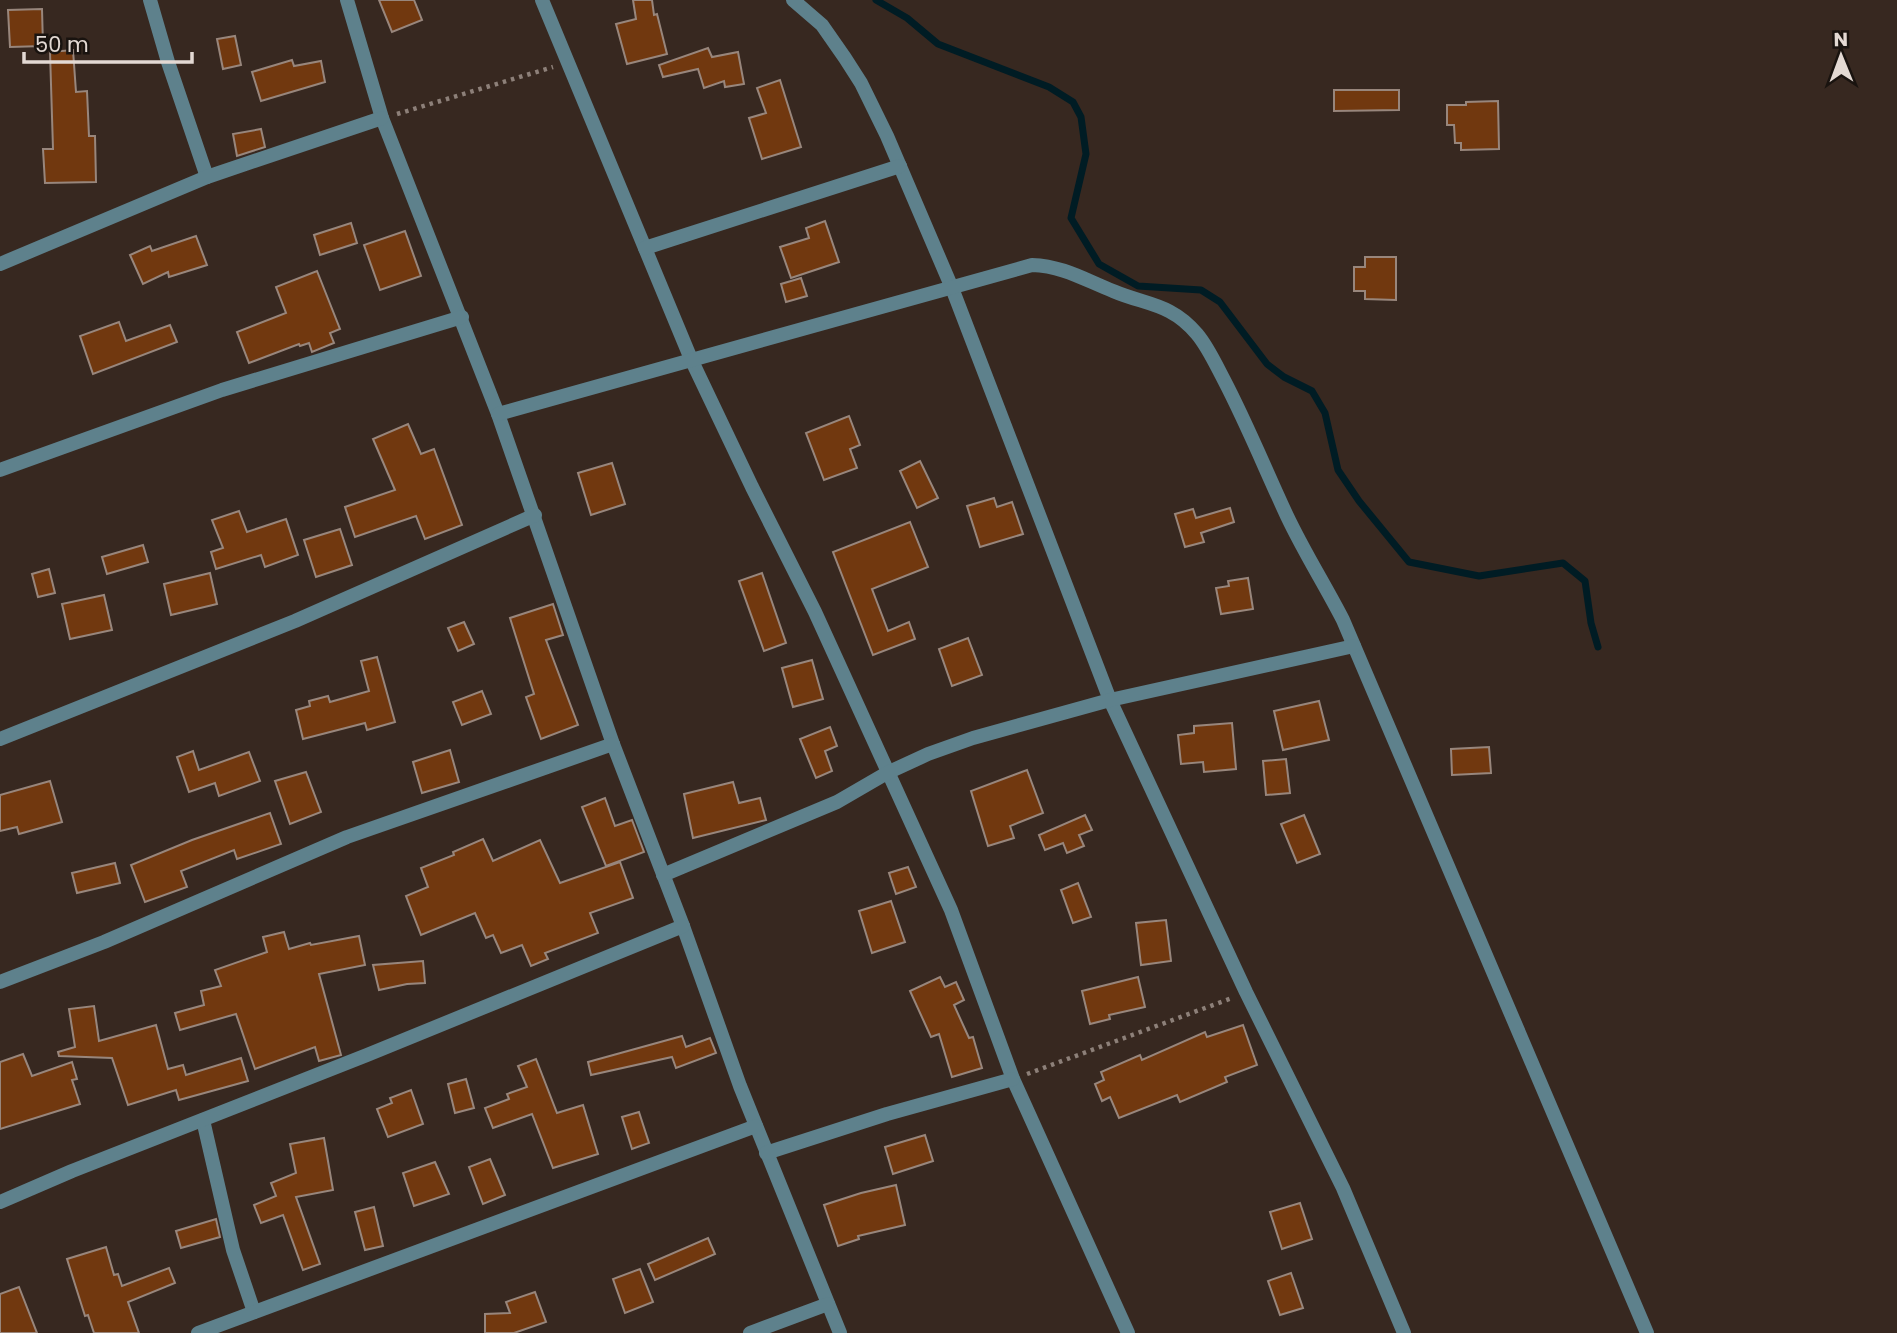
<svg xmlns="http://www.w3.org/2000/svg" width="1897" height="1333" viewBox="0 0 1897 1333" font-family="Poppins,sans-serif">
<style>
.lines{fill:none;stroke-linecap:round;stroke-linejoin:round}
.stream{stroke:#001c24;stroke-width:7}
.building{fill:#71380f;stroke:#98867c;stroke-width:2}
.path{stroke:#8d8079;stroke-width:4.5;stroke-dasharray:3.5 5;stroke-linecap:butt}
.street{stroke:#5e818c;stroke-width:14}
</style>
<rect width="100%" height="100%" fill="#372820"/>
<g class="lines">
<path class="stream" d="M876 0 907 18 938 44 1049 87 1073 102 1081 117 1086 154 1071 218 1099 264 1138 286 1201 290 1220 302 1267 364 1284 377 1312 391 1325 413 1338 470 1359 501 1409 562 1479 576 1563 563 1585 581 1591 623 1598 647"/>
</g>
<g class="building">
<path d="M379 0H414L422 20 392 32Z"/>
<path d="M633 0H652L654 15 657 14 667 54 627 64 616 24 636 19Z"/>
<path d="M42 9 43 46 10 47 8 10Z"/>
<path d="M235 36 241 65 223 69 217 39Z"/>
<path d="M708 48 712 57 738 52 744 84 725 87 724 81 704 88 698 69 663 77 659 65Z"/>
<path d="M73 50 76 92 87 91 89 136H95L96 182 45 183 43 149H53L50 52Z"/>
<path d="M292 60 294 66 321 61 325 82 261 101 252 72Z"/>
<path d="M780 80 801 147 762 159 749 118 766 113 757 88Z"/>
<path d="M1334 90H1399V110L1334 111Z"/>
<path d="M1498 101 1499 149 1461 150V143H1455L1454 125H1447V105H1466V102Z"/>
<path d="M261 129 265 147 237 156 233 134Z"/>
<path d="M825 221 839 262 791 278 780 247 809 238 806 228Z"/>
<path d="M351 223 357 243 320 255 314 235Z"/>
<path d="M405 231 421 276 380 290 364 245Z"/>
<path d="M196 236 207 265 169 277 168 272 143 284 130 255 150 246 152 251Z"/>
<path d="M1365 257H1396V300L1365 299V291H1354V267H1365Z"/>
<path d="M317 271 340 329 330 333 334 343 312 352 309 343 300 346 299 344 249 363 237 332 286 313 276 287Z"/>
<path d="M801 278 807 296 786 302 781 284Z"/>
<path d="M119 322 126 341 170 325 177 342 93 374 80 336Z"/>
<path d="M849 416 860 445 850 449 857 468 824 480 806 433Z"/>
<path d="M408 424 421 454 434 449 462 525 425 539 416 516 355 537 345 507 395 490 373 439Z"/>
<path d="M920 461 938 498 917 508 900 471Z"/>
<path d="M612 463 625 504 591 515 578 473Z"/>
<path d="M994 498 997 507 1012 502 1023 534 980 547 967 506Z"/>
<path d="M1230 508 1234 522 1201 533 1204 542 1185 547 1175 514 1193 509 1196 518Z"/>
<path d="M239 511 247 532 286 519 298 555 265 567 261 555 216 569 211 552 223 548 212 520Z"/>
<path d="M910 522 928 567 872 589 888 631 909 622 915 639 873 655 833 552Z"/>
<path d="M340 529 352 565 316 577 304 540Z"/>
<path d="M143 545 148 562 107 574 102 557Z"/>
<path d="M49 569 55 593 38 597 32 574Z"/>
<path d="M210 573 217 604 171 615 164 584Z"/>
<path d="M762 573 786 643 764 651 739 581Z"/>
<path d="M1248 578 1253 609 1221 614 1216 588 1229 586 1228 581Z"/>
<path d="M104 595 112 630 70 639 62 604Z"/>
<path d="M553 604 563 635 546 640 578 725 541 739 526 697 534 694 510 618Z"/>
<path d="M464 622 474 644 458 651 448 628Z"/>
<path d="M968 638 982 675 952 686 939 649Z"/>
<path d="M377 657 395 722 367 730 365 723 303 739 296 710 310 706 309 701 328 696 330 702 369 691 361 661Z"/>
<path d="M812 660 823 699 793 707 782 668Z"/>
<path d="M482 691 491 714 462 725 453 702Z"/>
<path d="M1319 701 1329 740 1283 750 1274 711Z"/>
<path d="M1232 723 1236 769 1204 772 1203 762 1181 764 1178 735 1194 733V726Z"/>
<path d="M830 727 837 746 825 751 832 771 816 778 800 739Z"/>
<path d="M1489 747 1491 773 1452 775 1451 749Z"/>
<path d="M450 750 459 782 422 793 413 762Z"/>
<path d="M193 751 199 770 249 752 260 781 219 796 215 783 189 792 177 757Z"/>
<path d="M1286 759 1290 793 1266 795 1263 761Z"/>
<path d="M1027 770 1043 813 1010 826 1014 838 988 846 971 791Z"/>
<path d="M306 772 321 812 290 824 275 781Z"/>
<path d="M50 781 62 822 19 834 17 827 0 831V795Z"/>
<path d="M733 782 739 803 760 798 766 820 693 838 684 794Z"/>
<path d="M605 798 615 826 632 820 644 852 606 866 582 807Z"/>
<path d="M270 813 281 844 237 859 234 850 181 871 187 887 145 902 131 865 192 840Z"/>
<path d="M1085 815 1092 830 1079 835 1084 846 1067 853 1063 843 1045 850 1039 835Z"/>
<path d="M1304 815 1320 854 1297 863 1281 824Z"/>
<path d="M483 839 493 861 540 840 560 883 620 862 633 898 590 913 598 933 545 953 548 959 531 966 522 945 501 953 493 935 486 938 475 913 421 935 406 896 428 887 421 868 454 855 453 852Z"/>
<path d="M115 863 120 883 77 893 72 873Z"/>
<path d="M908 867 916 887 896 894 889 873Z"/>
<path d="M1078 883 1091 917 1073 923 1061 890Z"/>
<path d="M891 901 905 942 872 953 859 911Z"/>
<path d="M1166 920 1171 961 1141 965 1136 923Z"/>
<path d="M284 932 289 949 310 943 311 945 359 936 365 965 319 974 341 1055 319 1061 315 1047 255 1069 236 1014 180 1030 175 1013 204 1005 201 991 221 986 215 970 267 952 263 937Z"/>
<path d="M423 961 425 983 407 984 379 990 373 965Z"/>
<path d="M940 977 945 987 956 982 964 1000 954 1005 969 1038 973 1037 982 1068 952 1077 939 1034 931 1037 910 991Z"/>
<path d="M1138 977 1145 1007 1109 1015 1110 1019 1090 1024 1082 991Z"/>
<path d="M94 1006 99 1041 156 1025 168 1069 183 1065 186 1075 241 1058 248 1081 179 1100 176 1090 128 1105 112 1058 59 1056 58 1052 75 1047 69 1009Z"/>
<path d="M1243 1025 1257 1065 1225 1077 1227 1082 1180 1102 1177 1095 1119 1118 1110 1097 1102 1101 1095 1084 1104 1080 1101 1072 1140 1055 1142 1060 1205 1032 1207 1037Z"/>
<path d="M682 1036 686 1047 710 1038 716 1053 676 1068 672 1057 591 1075 588 1062Z"/>
<path d="M23 1054 32 1076 72 1062 77 1079 72 1080 80 1104 0 1129V1062Z"/>
<path d="M536 1059 557 1113 583 1105 598 1154 553 1168 532 1114 493 1128 485 1108 509 1099 507 1094 527 1087 518 1066Z"/>
<path d="M466 1079 474 1108 455 1113 448 1084Z"/>
<path d="M411 1090 423 1124 388 1137 377 1109 392 1103 390 1098Z"/>
<path d="M639 1112 649 1143 632 1149 622 1117Z"/>
<path d="M925 1135 933 1161 893 1174 885 1147Z"/>
<path d="M324 1138 333 1190 296 1197 320 1264 303 1270 283 1215 261 1223 254 1205 276 1196 271 1183 296 1173 290 1144Z"/>
<path d="M490 1159 505 1195 483 1204 469 1167Z"/>
<path d="M435 1162 449 1194 414 1206 403 1173Z"/>
<path d="M896 1185 905 1225 858 1236 859 1239 838 1246 824 1205 861 1193Z"/>
<path d="M1300 1203 1312 1239 1282 1249 1270 1212Z"/>
<path d="M374 1207 383 1246 365 1250 355 1212Z"/>
<path d="M216 1219 220 1237 181 1248 176 1231Z"/>
<path d="M708 1238 715 1254 655 1280 648 1264Z"/>
<path d="M106 1247 114 1275 118 1274 122 1286 169 1268 175 1283 128 1302 139 1333H94L88 1315 85 1316 67 1259Z"/>
<path d="M640 1269 653 1302 625 1313 613 1279Z"/>
<path d="M1291 1273 1303 1308 1280 1315 1268 1281Z"/>
<path d="M19 1287 37 1333H0V1294Z"/>
<path d="M535 1292 546 1322 514 1333H485V1314L510 1313 506 1302Z"/>
</g>
<g class="lines">
<g class="path">
<path d="M397 114 553 67"/>
<path d="M1027 1074 1232 998"/>
</g>
<g class="street">
<path d="M150 0 168 62 207 177"/>
<path d="M347 0 382 118 498 414 613 744 683 926 740 1086 840 1333"/>
<path d="M542 0 691 359 752 487 815 612 951 910 1013 1079 1128 1333"/>
<path d="M793 0 822 25 845 58 861 83 887 136 952 288 1110 700 1246 992 1343 1188 1404 1333"/>
<path d="M645 248 900 166"/>
<path d="M0 264 207 177 382 118"/>
<path d="M498 414 1032 265C1063 266 1085 280 1113 291 1146 305 1171 303 1197 334 1208 347 1216 365 1224 380 1247 424 1266 471 1287 516 1304 552 1325 585 1343 620L1647 1333"/>
<path d="M0 470 222 390 462 317"/>
<path d="M0 739 295 621 535 515"/>
<path d="M663 875 837 802 887 773 928 754 973 738 1110 700 1354 646"/>
<path d="M0 982 104 942 347 837 613 744"/>
<path d="M203 1120 233 1250 254 1312"/>
<path d="M766 1153 887 1114 1013 1079"/>
<path d="M0 1202 72 1171 367 1055 683 926"/>
<path d="M198 1333 756 1126"/>
<path d="M750 1333 828 1304"/>
</g>
</g>
<g transform="translate(1841 56) rotate(359)" stroke="#19130f" stroke-width="5" paint-order="stroke">
<path d="M0-5L12 26L0 18L-12 26Z" fill="#e3d9d3"/>
<text y="-10" font-size="19" font-weight="bold" text-anchor="middle" fill="#e3d9d3">N</text>
</g>
<path d="M24 52v10h168v-10" fill="none" stroke="#e3d9d3" stroke-width="3.5"/>
<text x="35" y="52" font-size="21" fill="#e3d9d3" stroke="#19130f" stroke-width="5" paint-order="stroke">50 m</text>
</svg>
